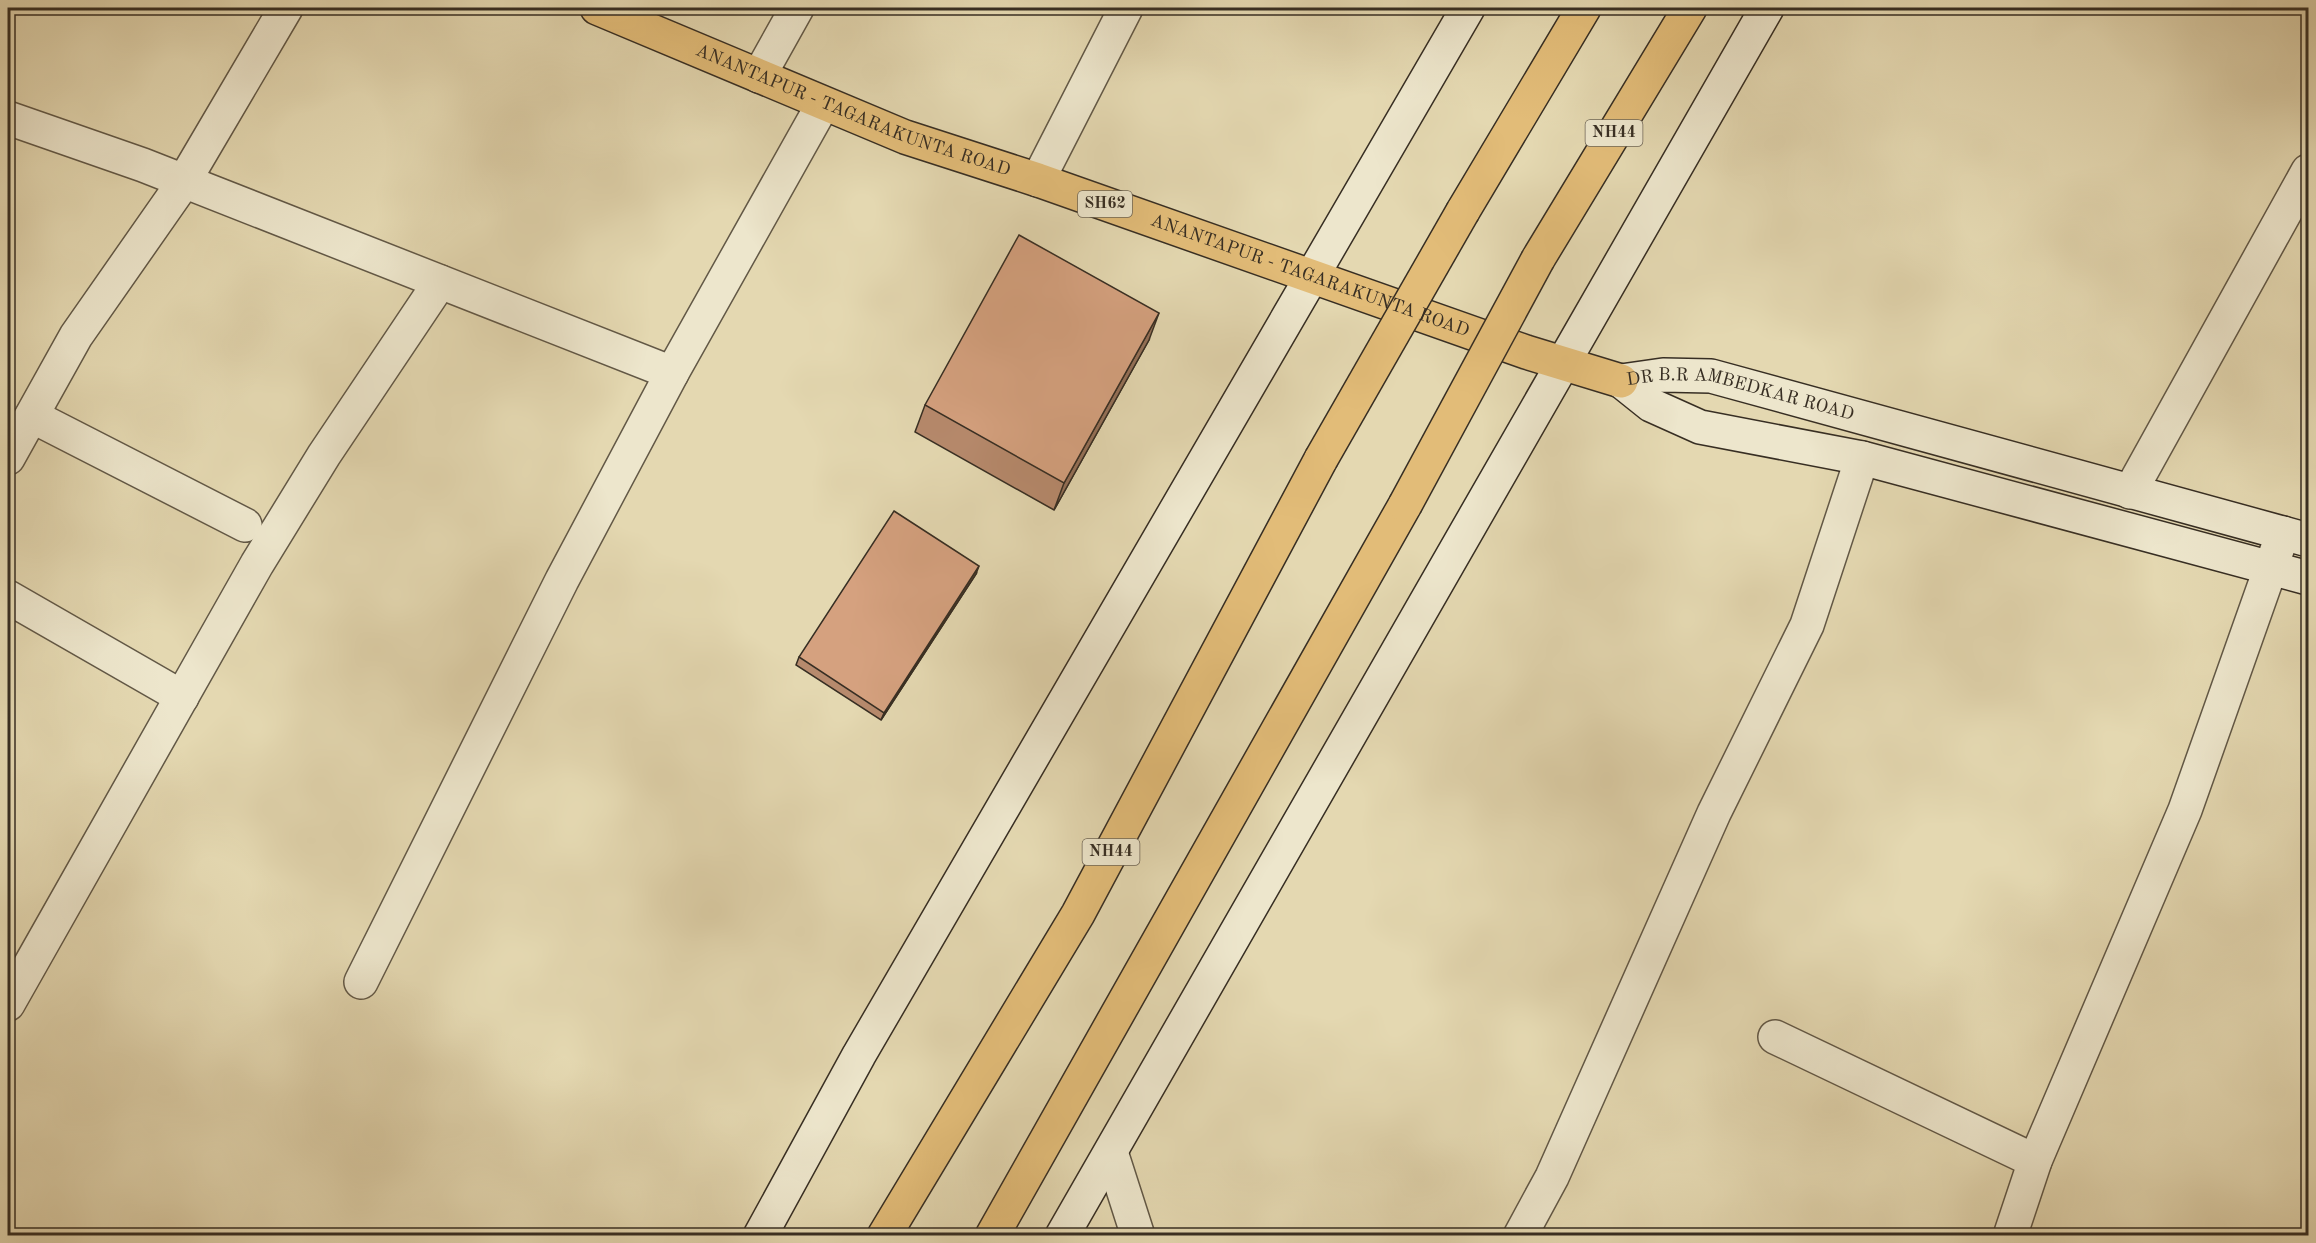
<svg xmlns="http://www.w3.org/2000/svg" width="2316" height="1243" viewBox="0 0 2316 1243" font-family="'Old Standard TT',serif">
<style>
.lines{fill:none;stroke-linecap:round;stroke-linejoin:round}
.street-casing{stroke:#625846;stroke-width:36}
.secondary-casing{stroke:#372e23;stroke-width:36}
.primary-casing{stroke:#372e23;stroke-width:36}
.highway-casing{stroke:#372e23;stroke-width:36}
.street{stroke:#ede6cc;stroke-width:33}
.secondary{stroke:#ede6cc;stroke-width:33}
.primary{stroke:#e2bc78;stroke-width:33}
.highway{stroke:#e2bc78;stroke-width:33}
.highway-bridge-casing{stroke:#372e23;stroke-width:36;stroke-linecap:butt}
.highway-bridge{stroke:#e2bc78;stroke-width:33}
.wall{fill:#b78a6d;stroke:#372e23;stroke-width:1.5}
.shaded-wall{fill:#957159;stroke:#372e23;stroke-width:1.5}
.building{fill:#d5a17f;stroke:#372e23;stroke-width:1.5}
.labels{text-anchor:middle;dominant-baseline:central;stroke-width:5;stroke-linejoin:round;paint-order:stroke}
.shield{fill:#ede6cc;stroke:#6e6556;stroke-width:1.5}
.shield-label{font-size:16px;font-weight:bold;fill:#372e23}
.street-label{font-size:18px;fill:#372e23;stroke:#ede6cc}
</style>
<rect width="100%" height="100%" fill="#e4d8b1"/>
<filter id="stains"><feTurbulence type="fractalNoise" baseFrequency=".00333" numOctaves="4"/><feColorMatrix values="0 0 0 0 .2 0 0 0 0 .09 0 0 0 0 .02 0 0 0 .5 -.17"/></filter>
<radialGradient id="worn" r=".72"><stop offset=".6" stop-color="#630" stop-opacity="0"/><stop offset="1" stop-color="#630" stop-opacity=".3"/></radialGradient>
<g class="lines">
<g class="street-casing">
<g id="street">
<path d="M759 76 797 8"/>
<path d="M8 118 143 165 672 373"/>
<path d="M1038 180 1126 8"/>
<path d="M32 416 245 525"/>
<path d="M8 458 76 336 183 183 286 8"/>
<path d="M2130 492 2308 171"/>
<path d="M8 597 182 697"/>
<path d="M361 982 562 580 672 373 823 104"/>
<path d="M8 1004 257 564 324 455 440 282"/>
<path d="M1775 1037 2035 1161"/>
<path d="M1111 1152 1138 1236"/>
<path d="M1520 1236 1552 1177 1714 813 1807 625 1862 458"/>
<path d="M2010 1236 2035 1161 2185 810 2283 533"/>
</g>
</g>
<g class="secondary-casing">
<g id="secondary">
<path d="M1621 381 1651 405 1700 427 1862 458 2308 578"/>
<path id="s1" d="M1621 381 1663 375 1711 376 2308 540"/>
<path d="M760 1236 859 1055 1468 8"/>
<path d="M1062 1236 1767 8"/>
</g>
</g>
<g class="primary-casing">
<g id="primary">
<path id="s2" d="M597 8 905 137 1038 180 1526 352 1621 381"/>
</g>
</g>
<g class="highway-casing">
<g id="highway">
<path d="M1463 211 1584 8"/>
<path d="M1538 259 1690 8"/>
<path d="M884 1236 1078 914 1321 459"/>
<path d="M992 1236 1405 505"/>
</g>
</g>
<use href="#street" class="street"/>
<use href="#secondary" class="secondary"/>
<use href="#primary" class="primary"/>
<use href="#highway" class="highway"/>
<g class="highway-bridge-casing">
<g id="highway-bridge">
<path d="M1321 459 1463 211"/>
<path d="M1405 505 1538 259"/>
</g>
</g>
<use href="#highway-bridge" class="highway-bridge"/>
</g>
<g class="wall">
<path d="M1149 340 1054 510 915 432 925 405Z"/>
<path d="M976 574 881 720 796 665 799 657Z"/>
</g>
<g class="shaded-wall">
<path d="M1159 313 1149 340 1054 510 1064 483Z"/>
<path d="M979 566 976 574 881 720 884 713Z"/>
</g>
<g class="building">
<path d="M1019 235 1159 313 1064 483 925 405Z"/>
<path d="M894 511 979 566 884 713 799 657Z"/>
</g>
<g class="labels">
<g class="shield">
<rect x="1585.5" y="120" width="57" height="26" rx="4.5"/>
<rect x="1078" y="191" width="54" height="26" rx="4.5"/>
<rect x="1082.5" y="839" width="57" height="26" rx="4.5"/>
</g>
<g class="shield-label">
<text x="1614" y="133">NH44</text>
<text x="1105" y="204">SH62</text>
<text x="1111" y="852">NH44</text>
</g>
<g class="street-label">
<text stroke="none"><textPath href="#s2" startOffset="276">ANANTAPUR - TAGARAKUNTA ROAD</textPath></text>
<text stroke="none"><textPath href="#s2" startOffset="762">ANANTAPUR - TAGARAKUNTA ROAD</textPath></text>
<text stroke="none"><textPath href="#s1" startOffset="122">DR B.R AMBEDKAR ROAD</textPath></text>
</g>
</g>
<rect width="2316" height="1243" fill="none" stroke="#e4d8b1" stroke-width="30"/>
<rect x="9" y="9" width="2298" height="1225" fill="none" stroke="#372e23" stroke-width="3"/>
<rect x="15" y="15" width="2286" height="1213" fill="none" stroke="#372e23" stroke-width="1.5"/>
<rect width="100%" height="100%" filter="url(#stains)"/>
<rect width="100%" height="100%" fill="url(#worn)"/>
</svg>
